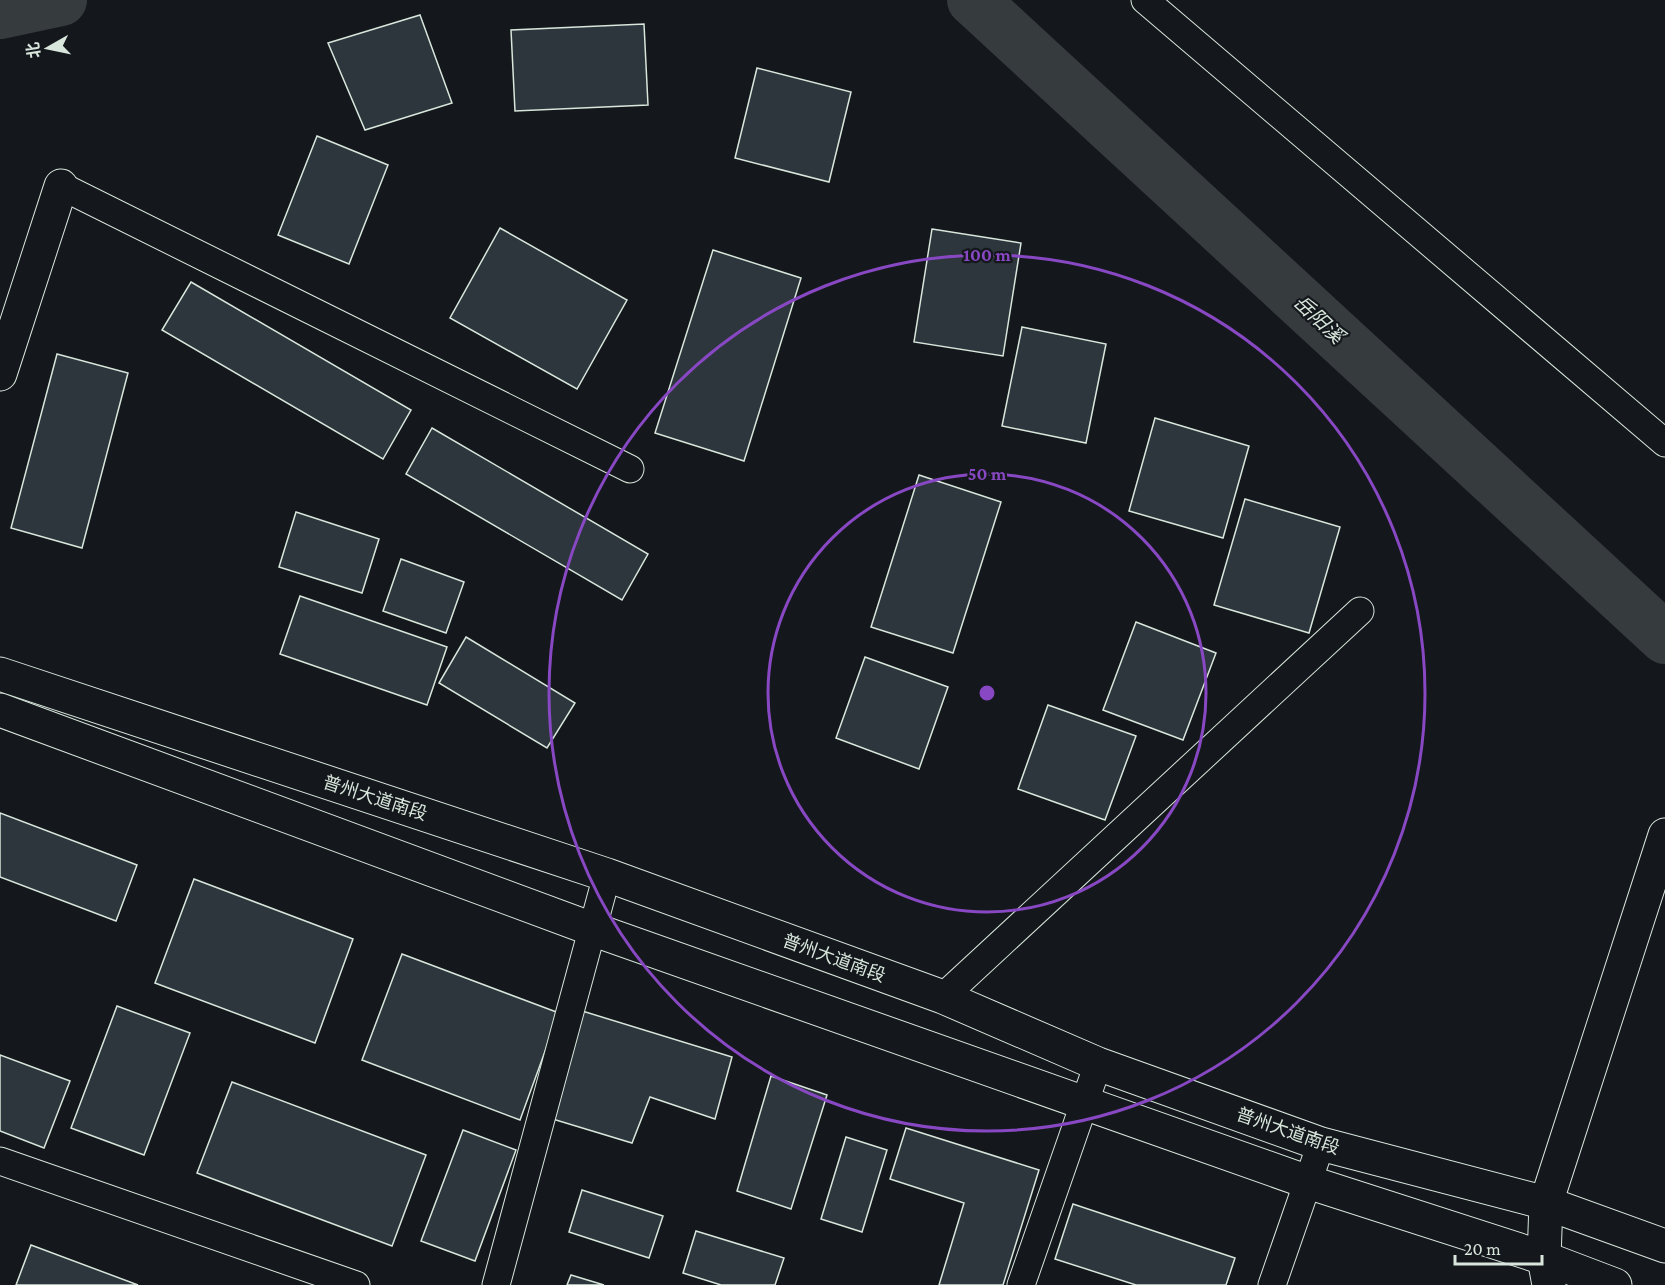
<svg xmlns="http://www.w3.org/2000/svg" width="1665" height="1285" viewBox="0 0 1665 1285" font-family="'Crimson Pro','Noto Sans SC',serif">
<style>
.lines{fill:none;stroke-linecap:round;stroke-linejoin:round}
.river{stroke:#363b3e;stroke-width:52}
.building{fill:#2c363c;stroke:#d8e6dc;stroke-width:1.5}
.street-casing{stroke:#d8e6dc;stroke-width:29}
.secondary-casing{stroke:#d8e6dc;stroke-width:35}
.highway-casing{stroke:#d8e6dc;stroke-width:35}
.street{stroke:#14181c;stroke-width:27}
.secondary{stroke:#14181c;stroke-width:33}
.highway{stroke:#14181c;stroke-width:33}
.ring{fill:none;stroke:#8948c3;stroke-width:3}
.labels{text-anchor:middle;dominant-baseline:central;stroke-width:4.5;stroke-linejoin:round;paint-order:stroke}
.street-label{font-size:18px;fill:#d8e6dc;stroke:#14181c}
.water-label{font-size:20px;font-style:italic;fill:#d8e6dc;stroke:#14181c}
.centre{fill:#8948c3;stroke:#14181c;stroke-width:3}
.ring-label{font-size:18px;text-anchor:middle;font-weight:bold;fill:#8948c3;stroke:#14181c;stroke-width:4.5;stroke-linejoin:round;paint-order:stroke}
</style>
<rect width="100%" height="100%" fill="#14181c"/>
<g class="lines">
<g class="river">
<path d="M973 0 1665 638"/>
<path d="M0 13 61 0"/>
</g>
</g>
<g class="building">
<path d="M420 15 452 103 365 130 328 43Z"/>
<path d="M644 24 648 105 515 111 511 30Z"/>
<path d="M757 68 851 92 829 182 735 158Z"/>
<path d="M317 136 388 165 349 264 278 235Z"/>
<path d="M500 228 627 300 577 389 450 318Z"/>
<path d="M932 229 1021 243 1003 356 914 342Z"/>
<path d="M713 250 801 278 744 461 655 433Z"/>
<path d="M191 282 411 410 383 459 162 330Z"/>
<path d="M1022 327 1106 344 1086 443 1002 426Z"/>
<path d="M57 354 128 373 82 548 11 528Z"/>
<path d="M1155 418 1249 446 1223 538 1129 511Z"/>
<path d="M432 428 648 554 622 600 406 474Z"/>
<path d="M919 475 1001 502 953 653 871 627Z"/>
<path d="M1245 499 1340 527 1309 633 1214 605Z"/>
<path d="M296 512 379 539 362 593 279 567Z"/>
<path d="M401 559 464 582 446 633 383 611Z"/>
<path d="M300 596 447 647 427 705 280 654Z"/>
<path d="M1136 622 1216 653 1183 740 1103 710Z"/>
<path d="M466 637 575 703 547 748 439 683Z"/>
<path d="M865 657 948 687 919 769 836 738Z"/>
<path d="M1048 705 1136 736 1105 820 1018 789Z"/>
<path d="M0 813 137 865 116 921 0 877Z"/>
<path d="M194 879 353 939 315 1043 155 983Z"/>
<path d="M402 954 559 1013 520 1120 362 1060Z"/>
<path d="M117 1006 190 1033 144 1155 71 1128Z"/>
<path d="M579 1010 732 1057 715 1119 650 1097 632 1143 546 1117Z"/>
<path d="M0 1055 70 1081 44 1148 0 1131Z"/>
<path d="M771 1076 827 1095 791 1209 737 1191Z"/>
<path d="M232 1082 426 1155 392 1246 197 1173Z"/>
<path d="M906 1128 1039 1170 1003 1285H939L964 1203 890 1179Z"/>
<path d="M463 1130 516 1150 475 1261 421 1241Z"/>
<path d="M846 1137 887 1150 862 1232 821 1219Z"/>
<path d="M582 1190 663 1216 649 1258 569 1232Z"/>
<path d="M1073 1204 1235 1258 1226 1285H1136L1055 1259Z"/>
<path d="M696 1231 784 1258 775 1285H721L683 1273Z"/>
<path d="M31 1245 138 1285H16Z"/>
<path d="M571 1275 604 1285H567Z"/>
</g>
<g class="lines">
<g class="street-casing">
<g id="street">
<path d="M1145 0 1665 443"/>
<path d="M61 186 630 469"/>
<path d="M943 997 1360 611"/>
<path d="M0 1161 356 1285"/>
<path d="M496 1285 607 875"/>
<path d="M1021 1285 1098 1064"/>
<path d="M1272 1285 1321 1144"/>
</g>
</g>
<g class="secondary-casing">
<g id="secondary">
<path d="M0 374 61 186"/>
<path d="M1549 1285 1544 1258 1546 1203 1665 835"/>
</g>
</g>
<g class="highway-casing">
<g id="highway">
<path d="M0 674 607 875 943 997 1098 1064 1321 1144 1546 1203 1665 1246"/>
<path d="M0 710 592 929 1308 1182 1544 1258 1615 1285"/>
</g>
</g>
<use href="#street" class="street"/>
<use href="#secondary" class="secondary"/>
<use href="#highway" class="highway"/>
</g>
<g class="ring">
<circle cx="987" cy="693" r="219"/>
<circle cx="987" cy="693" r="438"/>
</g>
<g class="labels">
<g class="street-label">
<text transform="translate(375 798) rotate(18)">普州大道南段</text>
<text transform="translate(834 958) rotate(20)">普州大道南段</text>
<text transform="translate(1288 1131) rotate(19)">普州大道南段</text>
</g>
<g class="water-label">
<text transform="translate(1319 319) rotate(43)">岳阳溪</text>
</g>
</g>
<circle cx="987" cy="693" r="9" class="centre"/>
<g class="ring-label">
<text x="987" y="261">100 m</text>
<text x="987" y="480">50 m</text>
</g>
<g transform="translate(48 48) rotate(261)" stroke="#14181c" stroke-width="4.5" paint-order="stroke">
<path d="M0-4.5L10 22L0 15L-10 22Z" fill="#d8e6dc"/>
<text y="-9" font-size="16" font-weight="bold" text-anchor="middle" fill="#d8e6dc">北</text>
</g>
<path d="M1455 1255v9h87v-9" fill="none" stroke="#d8e6dc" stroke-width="3"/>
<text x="1464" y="1255" font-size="18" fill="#d8e6dc" stroke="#14181c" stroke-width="4.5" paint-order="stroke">20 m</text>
</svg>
